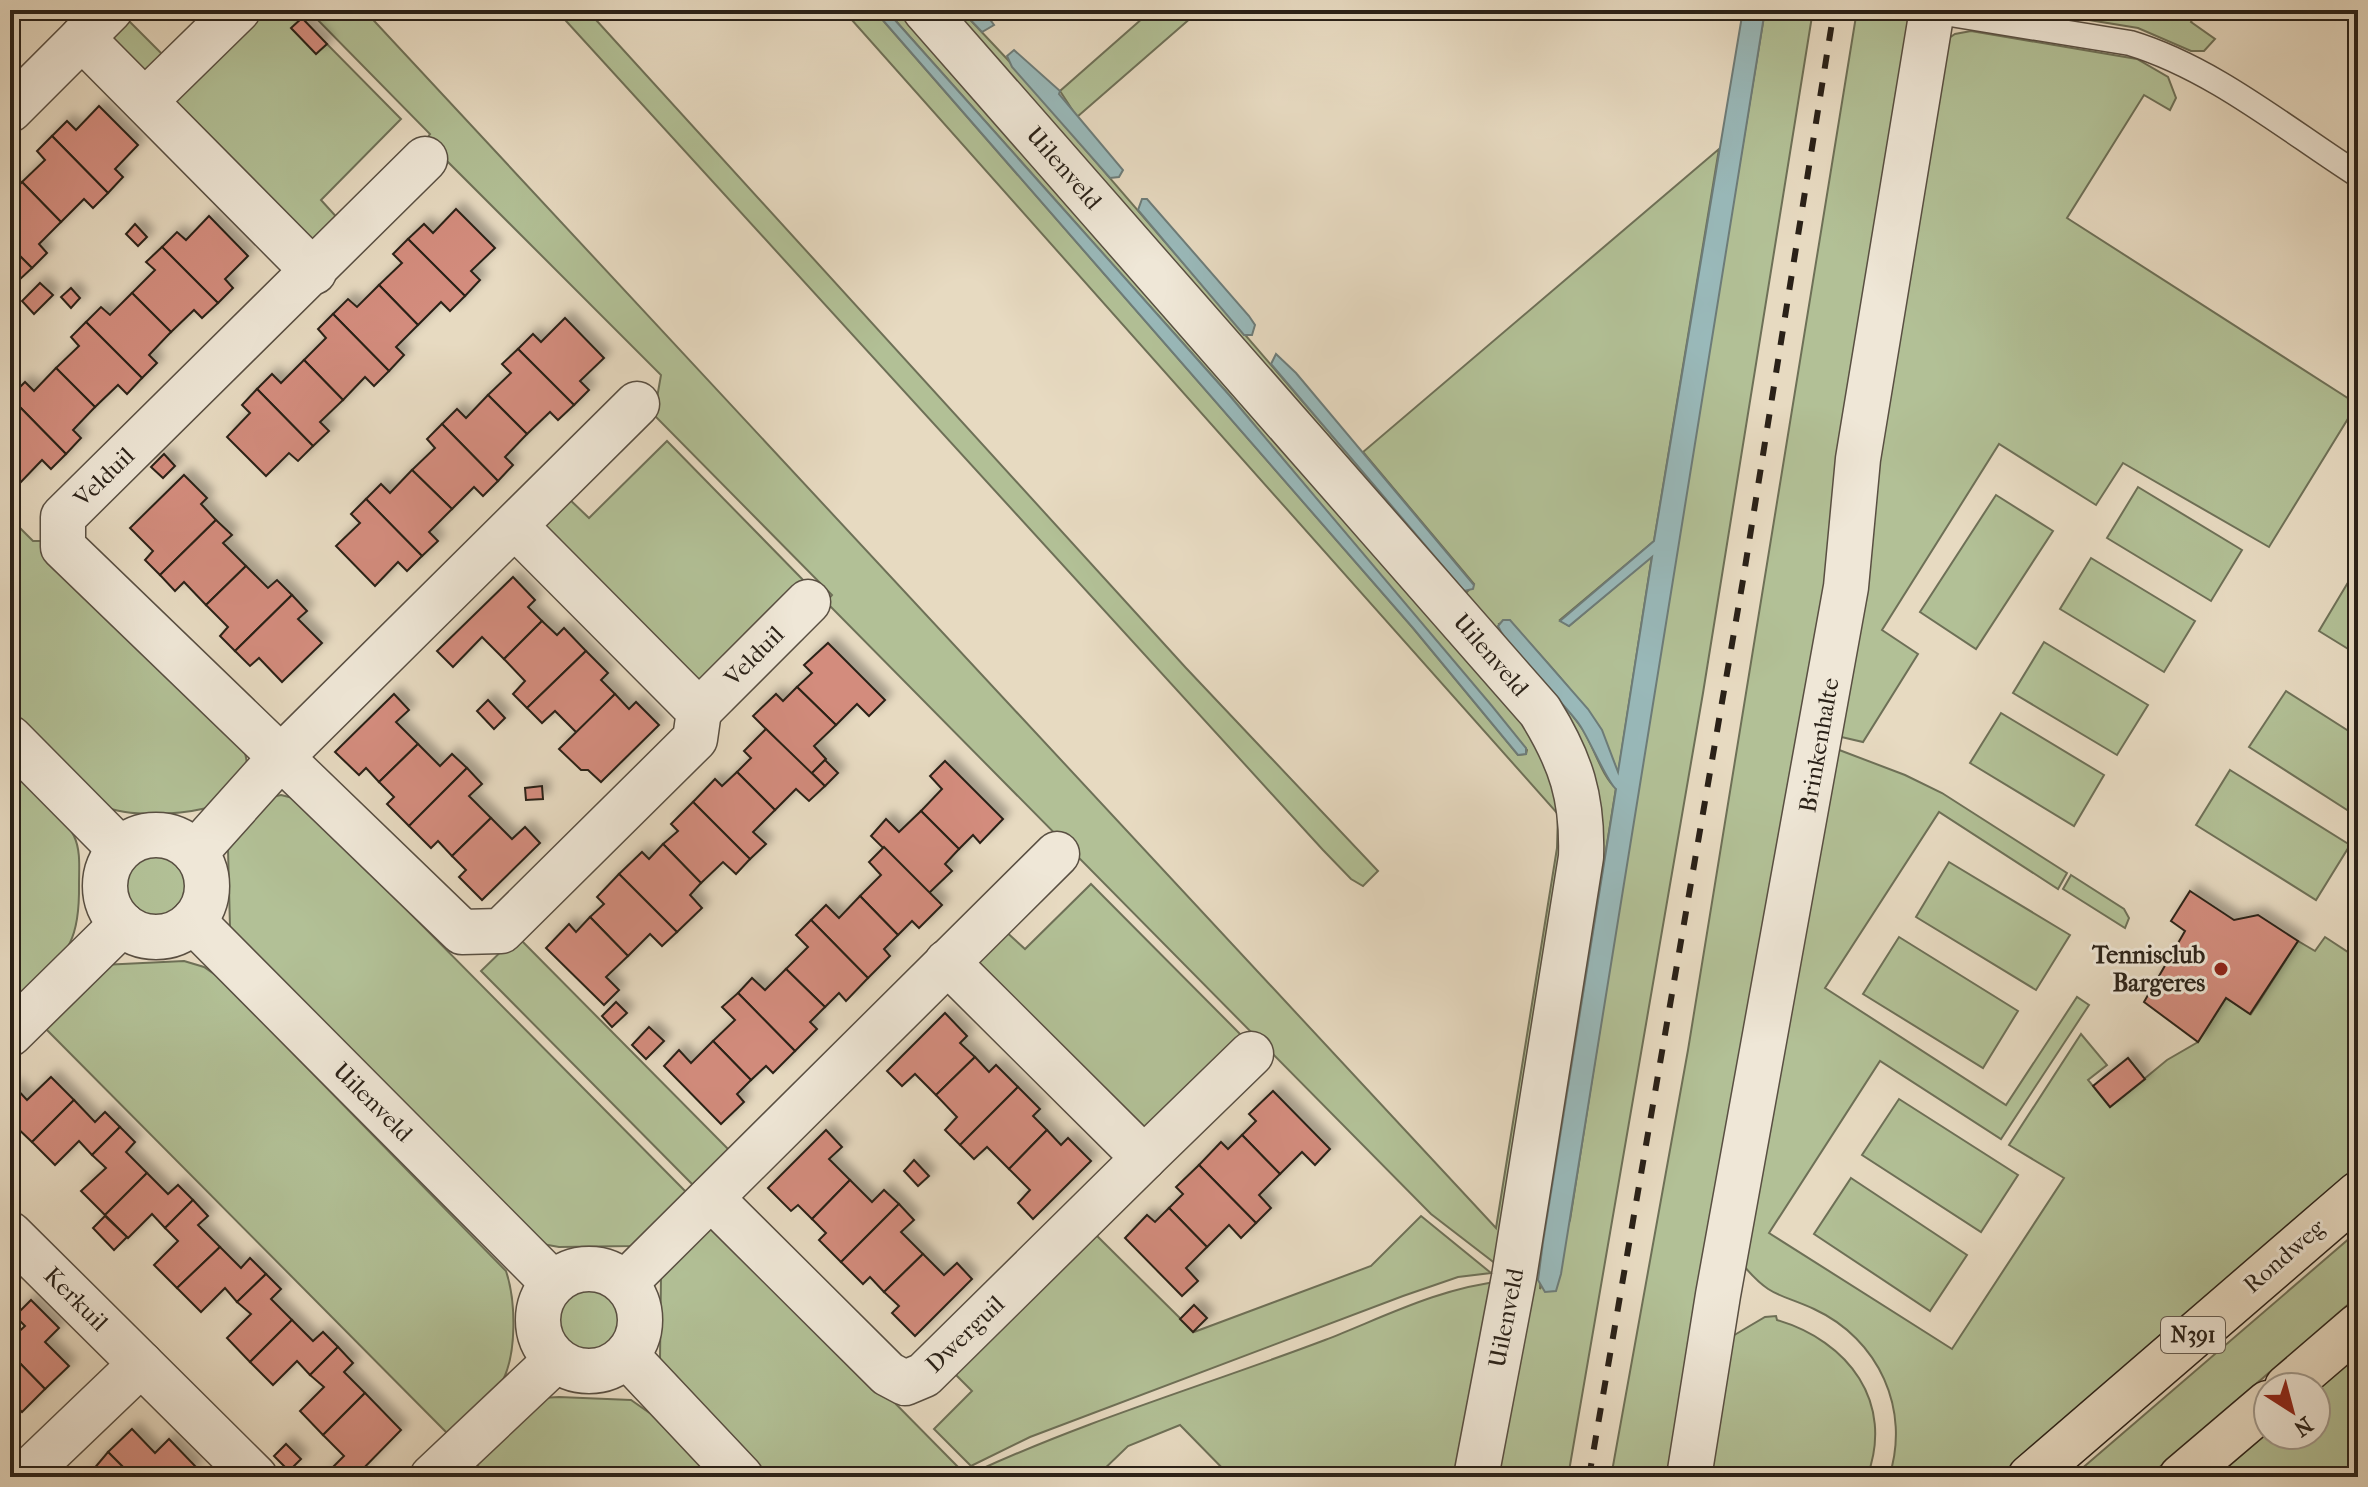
<svg xmlns="http://www.w3.org/2000/svg" width="2368" height="1487" viewBox="0 0 2368 1487" font-family="'IM FELL French Canon',serif">
<style>
.green{fill:#b2c096;stroke:#6e7057;stroke-width:2}
.water{fill:#99b9ba;stroke:#6d7c79;stroke-width:2}
.building{fill:#d38c7d;stroke:#2a2118;stroke-width:2;filter:url(#shadow)}
.lines{fill:none;stroke-linecap:round;stroke-linejoin:round}
.lane-casing{stroke:#594f42;stroke-width:27}
.street-casing{stroke:#594f42;stroke-width:47}
.primary-casing{stroke:#2a2118;stroke-width:47}
.lane{stroke:#efe7d7;stroke-width:24}
.street{stroke:#efe7d7;stroke-width:44}
.primary{stroke:#e7dac1;stroke-width:44}
.rail{stroke:#2a2118;stroke-width:6;stroke-dasharray:14 14;stroke-linecap:butt}
.poi-dot{fill:#8f2418;stroke:#efe7d7;stroke-width:3}
.labels{text-anchor:middle;dominant-baseline:central;stroke-width:6;stroke-linejoin:round;paint-order:stroke}
.shield{fill:#efe7d7;stroke:#655c51;stroke-width:2}
.shield-label{font-size:22px;font-weight:bold;fill:#2a2118}
.street-label{font-size:24px;fill:#2a2118;stroke:#efe7d7}
.poi-label{font-size:24px;font-weight:bold;fill:#2a2118;stroke:#efe7d7;text-anchor:end}
</style>
<defs>
<filter id="shadow"><feDropShadow dx="7" dy="-7" stdDeviation="4" flood-color="#0004"/></filter>
</defs>
<rect width="100%" height="100%" fill="#e7dac1"/>
<filter id="stains"><feTurbulence type="fractalNoise" baseFrequency=".0025" numOctaves="4"/><feColorMatrix values="0 0 0 0 .2 0 0 0 0 .09 0 0 0 0 .02 0 0 0 .5 -.17"/></filter>
<radialGradient id="worn" r=".72"><stop offset=".6" stop-color="#630" stop-opacity="0"/><stop offset="1" stop-color="#630" stop-opacity=".3"/></radialGradient>
<g class="green">
<path d="M263 10H292L302 18 292 29 316 53 327 44 401 119 321 200 341 222 316 247 171 100Z"/>
<path d="M308 10H364L1496 1228 1557 848 1558 814 843 10H874L1413 628 1518 755 1526 754 1527 750 1230 396 886 10H915L1535 721 1571 807 1505 1271 1431 1214 826 602 832 595 654 415 661 375 426 140 430 134Z"/>
<path d="M556 10H587L1186 668 1378 871 1363 886 1351 879 1323 850Z"/>
<path d="M941 10H961L1008 60 1467 592 1474 584 1363 452 1719 149 1654 541 1560 620 1569 626 1652 556 1618 774C1598 711 1552 669 1510 621L1499 624 1503 635C1530 666 1560 696 1583 730 1594 747 1602 777 1616 788L1543 1242 1540 1289 1570 1220 1660 644 1765 10H1813L1703 693 1568 1477H1484L1589 802Z"/>
<path d="M1152 10H1200L1077 117 1060 91Z"/>
<path d="M1857 10H1916L1840 519 1675 1477H1611L1688 1050Z"/>
<path d="M2069 10H2198L2191 22 2215 39 2204 51H2191L2138 28 2071 17Z"/>
<path d="M128 20 168 60 148 79 108 39Z"/>
<path d="M1971 31 2137 59 2168 77 2176 98 2170 110 2144 95 2067 218 2357 404 2269 547 2123 463 2096 505 1999 444 1882 630 1918 654 1863 742 1837 736 1874 462 1946 40 1955 34Z"/>
<path d="M667 441 809 586 708 690 542 523 567 497 589 518Z"/>
<path d="M2138 487 2242 550 2211 601 2107 538Z"/>
<path d="M1996 495 2053 531 1976 649 1920 612Z"/>
<path d="M10 518 33 541H42L244 747 247 763 207 808C176 815 130 818 100 805L10 717Z"/>
<path d="M2091 558 2195 621 2164 672 2060 609Z"/>
<path d="M2353 574 2358 577V655L2319 631Z"/>
<path d="M2044 642 2148 705 2117 755 2013 693Z"/>
<path d="M2286 691 2358 737V817L2249 747Z"/>
<path d="M2001 713 2104 775 2074 826 1970 763Z"/>
<path d="M1834 748 1905 775 1942 793 2067 873 2058 889 1939 812 1825 988 2006 1105 2077 997 2089 1005 2001 1139 1880 1061 1769 1233 1952 1349 2064 1178 2009 1145 2081 1034 2107 1065 2088 1080 2110 1107 2167 1060 2198 1042 2226 998 2251 1014 2298 941 2315 951 2325 937 2348 952 2358 936V1169L2004 1477H1889C1911 1410 1879 1339 1814 1309 1779 1293 1771 1298 1743 1265Z"/>
<path d="M10 768C30 788 61 810 74 836 81 851 79 868 79 885 80 950 63 955 19 999L10 990Z"/>
<path d="M2230 770 2350 845 2316 900 2196 825Z"/>
<path d="M281 795 293 798 306 808 690 1196 632 1246 559 1247 537 1243 230 927 228 849 272 797Z"/>
<circle cx="154" cy="887" r="35"/>
<path d="M1949 862 2070 935 2036 990 1916 917Z"/>
<path d="M2071 875 2124 909 2129 918 2125 928 2063 889Z"/>
<path d="M1091 884 1250 1044 1154 1139 974 958 1003 929 1025 949Z"/>
<path d="M517 936 733 1154 697 1189 481 971Z"/>
<path d="M1899 937 2018 1011 1983 1068 1863 994Z"/>
<path d="M184 961 204 967 217 976 506 1271C516 1301 517 1354 502 1382L449 1435 39 1022 102 965Z"/>
<path d="M1899 1099 2018 1175 1981 1232 1862 1155Z"/>
<path d="M1851 1178 1967 1255 1930 1311 1814 1234Z"/>
<path d="M1421 1216 1491 1273 1458 1277 1403 1296 1030 1437 971 1466 934 1429 972 1391 951 1370 1092 1231 1194 1332 1371 1266Z"/>
<path d="M715 1229 734 1240 961 1470 947 1477H763L679 1392 660 1359 661 1277 705 1230Z"/>
<path d="M2358 1231V1296L2148 1477H2072Z"/>
<path d="M1503 1281 1465 1477H1231L1180 1425 1128 1446 1096 1477H983L977 1471C1090 1419 1209 1384 1325 1340 1384 1317 1439 1288 1503 1281Z"/>
<circle cx="585" cy="1322" r="35"/>
<path d="M1776 1316 1777 1320C1848 1341 1895 1402 1867 1477H1708L1731 1337 1765 1317Z"/>
<path d="M2358 1354V1477H2216L2268 1432V1435H2316V1390Z"/>
<path d="M559 1397 631 1400 651 1414 712 1477H489L470 1458 541 1398Z"/>
</g>
<g class="water">
<path d="M874 10H886L1230 396 1492 706 1526 748V754L1518 755 1413 628Z"/>
<path d="M961 10H983L994 25 982 32Z"/>
<path d="M1743 10H1765L1561 1274 1556 1291 1545 1292 1538 1280 1543 1242 1616 789C1608 784 1589 738 1579 724 1560 698 1508 650 1498 626L1503 620H1510L1588 709 1602 730 1618 772 1652 557 1569 626 1560 621 1654 541Z"/>
<path d="M1014 50 1060 91 1059 94 1123 170 1119 177 1110 178 1012 67 1007 56Z"/>
<path d="M1142 199H1147L1249 316 1255 325 1252 335H1244L1138 210Z"/>
<path d="M1276 354 1296 373 1474 585 1473 589 1464 591 1271 364Z"/>
</g>
<g class="building">
<path d="M302 18 327 44 316 54 291 28Z"/>
<path d="M99 106 138 145 115 169 123 177 108 193 52 136 67 121 76 130Z"/>
<path d="M52 136 108 193 93 208 84 199 61 222 22 182 45 160 37 151Z"/>
<path d="M22 182 61 222 39 244 47 253 32 268 10 246V195Z"/>
<path d="M456 209 495 248 471 271 480 280 465 296 408 239 424 224 433 233Z"/>
<path d="M209 216 248 256 225 279 233 288 218 303 162 247 177 232 186 240Z"/>
<path d="M135 224 147 237 138 246 126 234Z"/>
<path d="M408 239 465 296 450 311 441 302 418 325 379 285 402 263 393 254Z"/>
<path d="M10 246 32 268 17 282 10 276Z"/>
<path d="M162 247 218 303 202 318 194 310 171 332 132 293 155 270 146 262Z"/>
<path d="M40 283 53 295 34 314 22 301Z"/>
<path d="M379 285 418 325 396 347 404 355 389 371 333 314 348 299 357 307Z"/>
<path d="M71 288 80 298 71 308 61 297Z"/>
<path d="M132 293 171 332 149 355 157 363 142 378 86 322 101 307 110 315Z"/>
<path d="M333 314 389 371 374 386 365 377 343 400 304 360 326 338 318 329Z"/>
<path d="M565 318 604 358 580 381 589 390 574 405 518 349 533 334 541 342Z"/>
<path d="M86 322 142 378 127 394 118 385 95 407 56 368 79 346 71 337Z"/>
<path d="M518 349 574 405 558 420 550 412 527 434 488 395 511 373 502 364Z"/>
<path d="M304 360 343 400 320 422 329 431 313 446 257 389 272 374 281 383Z"/>
<path d="M56 368 95 407 73 430 81 438 66 454 10 397 25 382 34 391Z"/>
<path d="M257 389 313 446 298 461 289 453 266 476 227 437 250 413 242 405Z"/>
<path d="M488 395 527 434 505 457 513 465 498 481 442 424 457 409 466 418Z"/>
<path d="M10 397 66 454 51 469 42 460 19 484 10 475Z"/>
<path d="M442 424 498 481 483 496 474 487 452 509 412 470 435 448 427 439Z"/>
<path d="M164 454 175 466 163 478 151 467Z"/>
<path d="M412 470 452 509 429 532 438 541 422 556 366 499 381 484 390 493Z"/>
<path d="M184 475 207 498 201 504 216 520 160 575 145 560 153 551 130 528Z"/>
<path d="M366 499 422 556 407 571 398 562 375 586 336 546 360 523 351 514Z"/>
<path d="M216 520 232 535 223 543 246 566 206 605 184 582 175 591 160 575Z"/>
<path d="M246 566 268 588 277 580 292 595 235 651 220 636 228 627 206 605Z"/>
<path d="M513 577 535 600 528 607 542 621 504 659 482 637 453 667 437 651Z"/>
<path d="M292 595 307 611 298 619 322 643 282 682 259 658 250 666 235 651Z"/>
<path d="M542 621 557 635 564 628 586 651 527 708 513 694 525 681 504 659Z"/>
<path d="M828 643 885 700 869 716 857 704 836 725 797 687 812 673 804 665Z"/>
<path d="M586 651 608 673 601 680 615 694 577 733 555 711 542 723 527 708Z"/>
<path d="M797 687 836 725 814 746 826 759 811 774 753 716 776 694 783 701Z"/>
<path d="M394 694 409 710 396 722 418 744 379 782 366 768 359 775 335 752Z"/>
<path d="M615 694 629 709 636 702 659 725 601 782 588 770H581L559 749Z"/>
<path d="M488 700 505 718 494 729 477 711Z"/>
<path d="M766 729 825 786 809 801 796 789 775 810 737 772 751 758 744 751Z"/>
<path d="M418 744 440 766 452 754 467 768 409 826 387 804 394 797 379 782Z"/>
<path d="M825 760 838 773 825 786 812 773Z"/>
<path d="M945 761 1003 819 980 843 973 835 959 849 921 811 942 789 930 776Z"/>
<path d="M467 768 482 784 469 796 491 818 452 856 438 841 431 848 409 826Z"/>
<path d="M737 772 775 810 753 832 766 844 750 859 693 802 715 779 722 786Z"/>
<path d="M542 786 543 799 526 800 525 788Z"/>
<path d="M693 802 750 859 736 874 723 862 701 883 663 844 678 831 671 824Z"/>
<path d="M921 811 959 849 945 864 952 871 929 893 871 836 886 819 899 832Z"/>
<path d="M491 818 512 839 525 827 540 843 482 900 459 877 466 870 452 856Z"/>
<path d="M663 844 701 883 690 895 702 908 677 932 619 874 642 852 649 859Z"/>
<path d="M884 847 942 905 919 928 912 921 898 935 860 896 881 875 869 862Z"/>
<path d="M619 874 677 932 662 946 650 934 628 956 590 917 604 904 597 897Z"/>
<path d="M2190 891 2234 920 2258 915 2298 941 2250 1014 2226 998 2198 1042 2144 1002 2185 931 2171 921Z"/>
<path d="M860 896 898 935 884 949 890 956 868 978 811 920 826 905 839 918Z"/>
<path d="M590 917 628 956 606 977 619 990 604 1005 546 948 569 924 576 932Z"/>
<path d="M811 920 868 978 846 1001 839 993 825 1007 786 969 808 947 796 935Z"/>
<path d="M786 969 825 1007 810 1022 817 1029 795 1051 738 993 752 978 765 990Z"/>
<path d="M738 993 795 1051 773 1073 766 1066 751 1080 713 1041 735 1020 722 1007Z"/>
<path d="M616 1002 627 1013 612 1027 602 1016Z"/>
<path d="M945 1013 967 1036 960 1043 975 1057 936 1095 915 1074 902 1086 887 1071Z"/>
<path d="M649 1027 664 1041 646 1059 632 1045Z"/>
<path d="M713 1041 751 1080 737 1094 744 1102 721 1124 664 1066 679 1050 691 1063Z"/>
<path d="M975 1057 989 1072 996 1065 1018 1087 960 1145 945 1130 957 1117 936 1095Z"/>
<path d="M2128 1058 2145 1079 2110 1107 2093 1086Z"/>
<path d="M51 1077 74 1100 32 1142 10 1121V1090L14 1086 27 1100Z"/>
<path d="M1018 1087 1040 1109 1033 1116 1047 1130 1009 1169 987 1147 974 1159 960 1145Z"/>
<path d="M1273 1091 1330 1149 1315 1165 1302 1152 1280 1174 1242 1135 1256 1121 1249 1114Z"/>
<path d="M74 1100 95 1122 105 1112 120 1127 92 1155 79 1141 55 1165 32 1142Z"/>
<path d="M120 1127 135 1142 126 1152 147 1173 105 1215 81 1191 106 1168 92 1155Z"/>
<path d="M826 1130 842 1147 829 1159 850 1180 812 1219 798 1205 791 1211 768 1188Z"/>
<path d="M1047 1130 1061 1145 1068 1138 1091 1161 1033 1219 1018 1203 1030 1190 1009 1169Z"/>
<path d="M1242 1135 1280 1174 1259 1195 1271 1208 1256 1223 1199 1165 1221 1142 1228 1149Z"/>
<path d="M914 1160 929 1176 918 1186 904 1171Z"/>
<path d="M1199 1165 1256 1223 1241 1238 1229 1225 1207 1247 1169 1208 1183 1194 1176 1187Z"/>
<path d="M147 1173 168 1194 178 1185 193 1200 165 1228 152 1214 128 1238 105 1215Z"/>
<path d="M850 1180 872 1202 884 1190 899 1204 841 1262 819 1240 826 1233 812 1219Z"/>
<path d="M193 1200 208 1216 198 1225 220 1247 177 1288 154 1265 178 1241 165 1228Z"/>
<path d="M899 1204 914 1220 901 1232 923 1254 884 1292 870 1277 863 1284 841 1262Z"/>
<path d="M1169 1208 1207 1247 1186 1268 1198 1281 1182 1296 1125 1238 1147 1215 1155 1222Z"/>
<path d="M105 1216 127 1237 114 1250 93 1228Z"/>
<path d="M220 1247 241 1268 250 1258 266 1274 237 1302 225 1288 201 1312 177 1288Z"/>
<path d="M923 1254 944 1275 957 1263 972 1279 915 1336 892 1313 899 1306 884 1292Z"/>
<path d="M266 1274 281 1289 271 1299 292 1320 250 1362 227 1338 251 1314 237 1302Z"/>
<path d="M31 1300 59 1328 45 1342 69 1366 45 1389 10 1353V1340L25 1326 15 1316Z"/>
<path d="M1194 1305 1207 1318 1193 1332 1180 1319Z"/>
<path d="M292 1320 313 1341 323 1332 338 1347 310 1375 297 1361 273 1385 250 1362Z"/>
<path d="M338 1347 353 1363 344 1372 365 1393 323 1435 300 1411 324 1387 310 1375Z"/>
<path d="M10 1353 45 1389 22 1412 10 1400Z"/>
<path d="M365 1393 401 1430 355 1477H323L344 1456 323 1435Z"/>
<path d="M132 1429 155 1453 169 1439 196 1467 187 1477H175L171 1473 167 1477H133L108 1452Z"/>
<path d="M286 1444 301 1459 289 1471 274 1456Z"/>
<path d="M108 1452 133 1477H87Z"/>
</g>
<g class="lines">
<g class="lane-casing">
<path id="lane" d="M1932 11 2130 43C2213 68 2286 129 2358 175"/>
</g>
<g class="street-casing">
<g id="street">
<path d="M925 10 1540 711C1571 761 1583 798 1581 857L1514 1277 1476 1477"/>
<path d="M82 38 314 272"/>
<path d="M145 101 238 10"/>
<path d="M10 110 110 10"/>
<path d="M425 159 63 517V547L462 932 501 931 695 739 699 711 515 526"/>
<path d="M699 711 808 602"/>
<path d="M10 738 120 849"/>
<circle cx="156" cy="886" r="51"/>
<path d="M195 853 281 757 637 404"/>
<path d="M193 921 553 1283"/>
<path d="M10 1034 122 924"/>
<path d="M1144 1158 1251 1054"/>
<path d="M711 1198 888 1374 905 1383 924 1375 1144 1158 947 962"/>
<path d="M10 1234 255 1477"/>
<circle cx="589" cy="1320" r="51"/>
<path d="M625 1283 1057 854"/>
<path d="M627 1356 741 1477"/>
<path d="M23 1477 141 1364"/>
<path d="M432 1477 556 1360"/>
<path d="M1689 1477 1718 1295 1846 587 1858 459 1932 10"/>
</g>
</g>
<g class="primary-casing">
<g id="primary">
<path d="M2287 1387 2358 1326"/>
<path d="M2030 1477 2358 1194"/>
<path d="M2181 1477 2268 1403"/>
</g>
</g>
<use href="#lane" class="lane"/>
<use href="#street" class="street"/>
<use href="#primary" class="primary"/>
<path class="rail" d="M1589 1477 1743 580 1834 10"/>
</g>
<circle class="poi-dot" cx="2221" cy="969" r="8"/>
<g class="labels">
<rect class="shield" x="2161" y="1317" width="64" height="36" rx="6"/>
<g class="shield-label">
<text x="2193" y="1335">N391</text>
</g>
<g class="street-label">
<text transform="translate(1064 168) rotate(49)">Uilenveld</text>
<text transform="translate(104 477) rotate(-44)">Velduil</text>
<text transform="translate(1491 655) rotate(49)">Uilenveld</text>
<text transform="translate(754 656) rotate(-45)">Velduil</text>
<text transform="translate(1819 745) rotate(-80)">Brinkenhalte</text>
<text transform="translate(373 1102) rotate(45)">Uilenveld</text>
<text transform="translate(2284 1256) rotate(-41)">Rondweg</text>
<text transform="translate(76 1299) rotate(45)">Kerkuil</text>
<text transform="translate(1506 1318) rotate(-79)">Uilenveld</text>
<text transform="translate(965 1334) rotate(-44)">Dwerguil</text>
</g>
<g class="poi-label">
<text x="2205" y="955">Tennisclub<tspan x="2205" dy="28">Bargeres</tspan></text>
</g>
</g>
<rect width="2368" height="1487" fill="none" stroke="#e7dac1" stroke-width="40"/>
<rect x="12" y="12" width="2344" height="1463" fill="none" stroke="#2a2118" stroke-width="4"/>
<rect x="20" y="20" width="2328" height="1447" fill="none" stroke="#2a2118" stroke-width="2"/>
<g transform="translate(2292 1411) rotate(144)"><circle r="38" fill="#efe7d7" stroke="#a0988b" stroke-width="2"/>
<path d="M0-6L14 30L0 20L-14 30Z" fill="#8f2418"/>
<text y="-12" font-size="22" font-weight="bold" text-anchor="middle" fill="#2a2118">N</text>
</g>
<rect width="100%" height="100%" filter="url(#stains)"/>
<rect width="100%" height="100%" fill="url(#worn)"/>
</svg>
